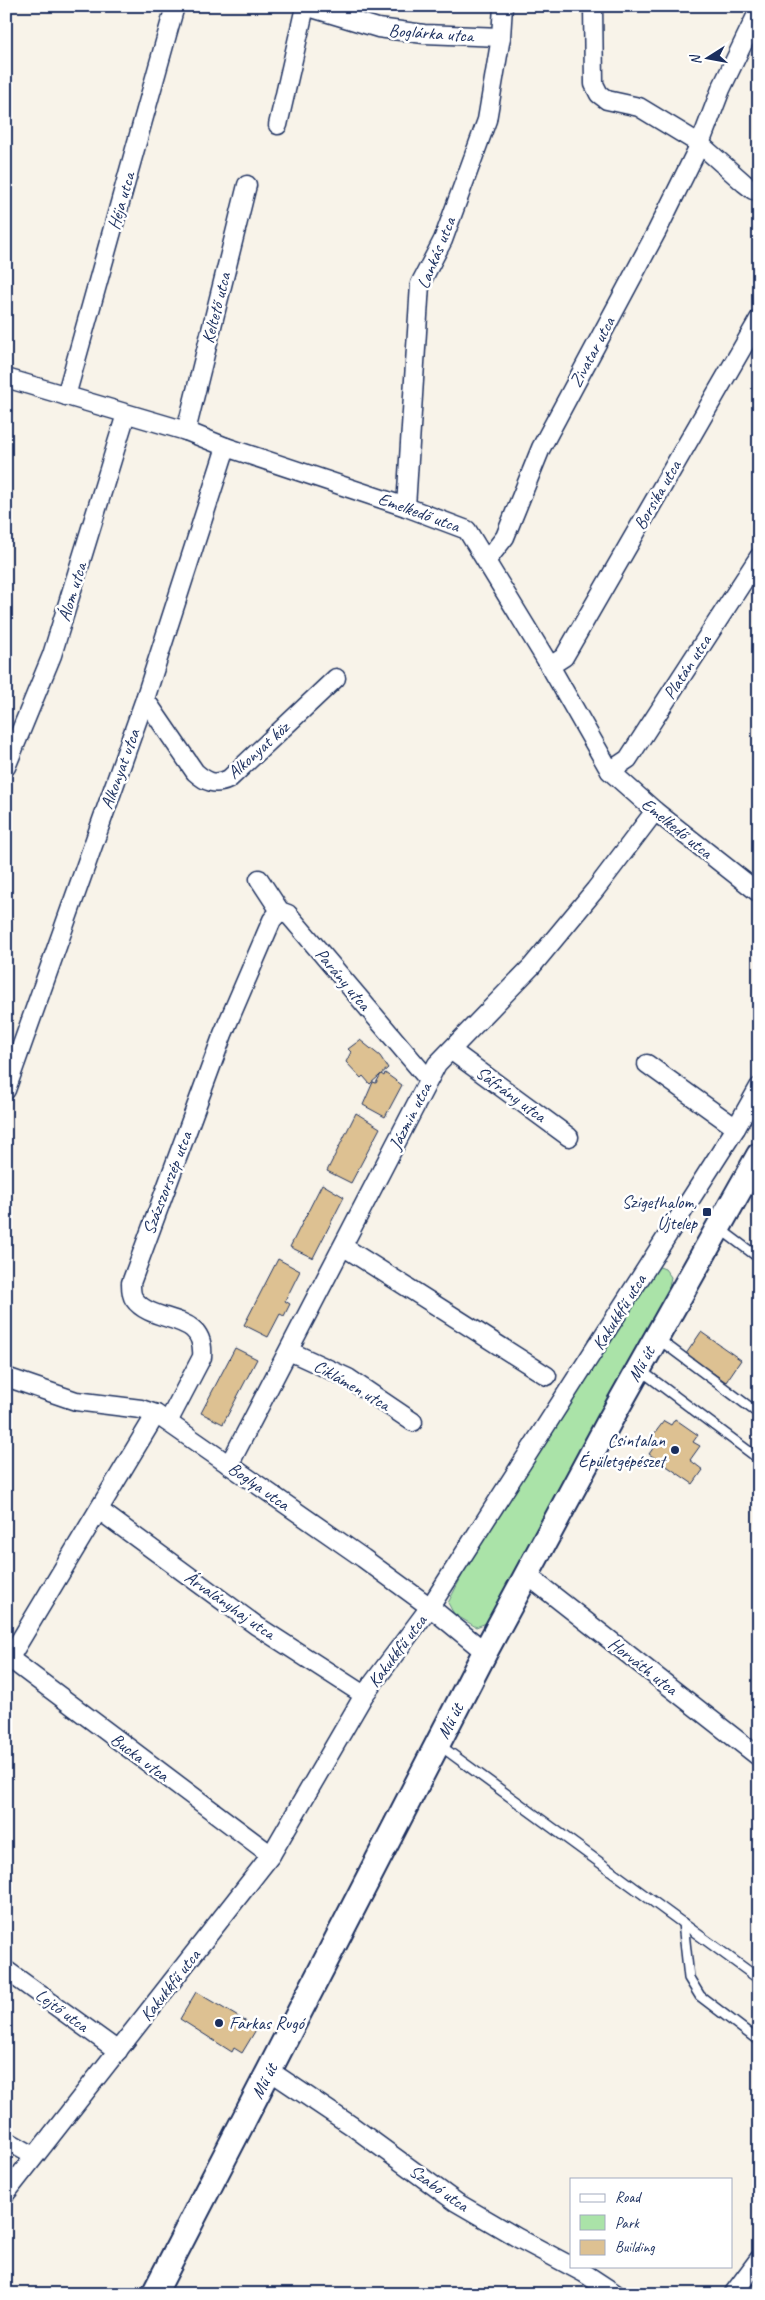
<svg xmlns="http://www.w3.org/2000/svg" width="765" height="2300" viewBox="0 0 765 2300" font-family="Caveat,sans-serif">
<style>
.green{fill:#aae3a8;stroke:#628983}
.building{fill:#ddc192;stroke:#1b2f5e}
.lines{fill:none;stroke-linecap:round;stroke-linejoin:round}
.lane-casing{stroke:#1b2f5e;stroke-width:12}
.street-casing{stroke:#1b2f5e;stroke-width:21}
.secondary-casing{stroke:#1b2f5e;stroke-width:28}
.lane{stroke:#fff;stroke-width:9}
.street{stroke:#fff;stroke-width:18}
.secondary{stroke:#fff;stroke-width:24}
.poi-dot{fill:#1b2f5e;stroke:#fff;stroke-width:2}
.labels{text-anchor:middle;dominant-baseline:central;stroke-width:5;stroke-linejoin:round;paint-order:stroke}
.street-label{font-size:18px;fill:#1b2f5e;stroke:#fff}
.poi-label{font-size:18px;fill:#1b2f5e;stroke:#fff;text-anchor:end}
</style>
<rect width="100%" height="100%" fill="#f8f3e9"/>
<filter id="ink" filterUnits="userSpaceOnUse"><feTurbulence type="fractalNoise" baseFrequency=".02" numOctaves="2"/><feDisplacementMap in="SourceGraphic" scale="10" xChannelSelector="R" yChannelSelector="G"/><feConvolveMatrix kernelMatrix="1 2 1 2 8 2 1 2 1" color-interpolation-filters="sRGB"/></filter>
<g filter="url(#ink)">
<path class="green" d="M657 1266 665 1269 671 1277 668 1293 489 1622 476 1627 454 1614 448 1603 479 1542Z"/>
<g class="building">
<path d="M360 1040 380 1056 388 1068 370 1084 363 1076 361 1078 346 1062 351 1052 348 1049Z"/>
<path d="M385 1073 402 1085 385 1117 363 1105 373 1082 376 1083 381 1074 384 1076Z"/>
<path d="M356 1113 380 1128 351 1183 327 1171Z"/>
<path d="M322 1184 344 1197 313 1258 290 1247Z"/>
<path d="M278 1259 300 1271 285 1301 290 1304 284 1316 280 1314 268 1337 244 1325Z"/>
<path d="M701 1332 741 1360 726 1382 686 1354Z"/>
<path d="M235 1348 257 1359 223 1424 201 1413Z"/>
<path d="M675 1419 698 1435 693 1442 700 1446 690 1460 703 1470 693 1484 649 1454 654 1447 648 1442 664 1421 671 1425Z"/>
<path d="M196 1992 257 2028 242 2053 234 2048 232 2052 180 2019Z"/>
</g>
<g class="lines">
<g class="lane-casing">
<g id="lane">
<path d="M719 1228 759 1258"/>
<path d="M657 1338 759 1414"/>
<path d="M639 1369 759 1459"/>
<path d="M438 1744 759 1979"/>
<path d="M683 1923 689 1978 700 1996 759 2041"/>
</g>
</g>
<g class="street-casing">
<g id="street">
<path d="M305 6 378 28 424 34 501 37"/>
<path d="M593 6 594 84 599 94 607 100 639 107 700 144 744 183 753 190 759 191"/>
<path d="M278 125 305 7"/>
<path d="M6 378 186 431 226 447 406 507 467 530 550 666 610 771 655 811 759 893"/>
<path d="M66 396 175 6"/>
<path d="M186 431 247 185"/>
<path d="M406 507 420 284 443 240 487 120 501 37 503 6"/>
<path d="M487 560 505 537 541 448 657 231 700 144 721 89 759 10"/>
<path d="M550 666 564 657 759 319"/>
<path d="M145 699 195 772C206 782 215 786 229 779L336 678"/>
<path d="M6 767 52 655 126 414"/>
<path d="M610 771 628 759 759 557"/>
<path d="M259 879 280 911 288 914 294 921 428 1079"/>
<path d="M452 1051 569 1137"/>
<path d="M647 1064 736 1128"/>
<path d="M6 1090 145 699 226 447"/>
<path d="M344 1247 547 1376"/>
<path d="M289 1351 348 1378 413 1422"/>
<path d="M6 1377 76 1401 141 1409 156 1414 363 1558 430 1607 485 1652"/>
<path d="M168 1422 202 1357C206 1310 153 1326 134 1299 131 1295 131 1288 131 1283L223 1034 272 920 280 911"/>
<path d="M229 1465 437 1064 532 966 595 890 655 811"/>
<path d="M99 1510 257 1626 364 1695"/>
<path d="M527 1575 759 1757"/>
<path d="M9 1658 271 1855"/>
<path d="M6 1664 156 1414"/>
<path d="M6 1970 118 2051"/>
<path d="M270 2071 352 2126 456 2202 518 2238 584 2273 616 2294"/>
<path d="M6 2140 34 2156"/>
<path d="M6 2193 271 1855 364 1695 430 1607 736 1128 759 1087"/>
<path d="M733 2294 759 2259"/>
</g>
</g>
<g class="secondary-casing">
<path id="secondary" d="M154 2294 485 1652 609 1422 759 1155"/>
</g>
<use href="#lane" class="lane"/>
<use href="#street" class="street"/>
<use href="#secondary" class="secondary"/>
</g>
</g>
<g class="poi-dot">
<rect x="702" y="1207" width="10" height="10" rx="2.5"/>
<circle cx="675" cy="1450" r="5"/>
<circle cx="219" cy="2023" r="5"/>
</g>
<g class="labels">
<g class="street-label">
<text transform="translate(431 33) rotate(4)">Boglárka utca</text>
<text transform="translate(121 201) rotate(-74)">Héja utca</text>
<text transform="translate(436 253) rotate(-68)">Lankás utca</text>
<text transform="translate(216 308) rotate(-76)">Keltető utca</text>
<text transform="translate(592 352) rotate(-62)">Zivatar utca</text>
<text transform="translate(657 495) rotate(-60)">Borsika utca</text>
<text transform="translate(419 512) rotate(20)">Emelkedő utca</text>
<text transform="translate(72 592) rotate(-73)">Álom utca</text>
<text transform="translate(687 667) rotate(-57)">Platán utca</text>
<text transform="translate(258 750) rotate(-42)">Alkonyat köz</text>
<text transform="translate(120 769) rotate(-70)">Alkonyat utca</text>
<text transform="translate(677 828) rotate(39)">Emelkedő utca</text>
<text transform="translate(343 979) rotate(50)">Parány utca</text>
<text transform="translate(511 1094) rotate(36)">Sáfrány utca</text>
<text transform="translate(410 1116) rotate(-63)">Jázmin utca</text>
<text transform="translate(167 1183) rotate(-69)">Százszorszép utca</text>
<text transform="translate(619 1312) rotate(-58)">Kakukkfű utca</text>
<text transform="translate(641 1364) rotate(-61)">Mű út</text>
<text transform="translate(352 1385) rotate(30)">Ciklámen utca</text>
<text transform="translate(259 1486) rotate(35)">Boglya utca</text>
<text transform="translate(230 1605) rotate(35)">Árvalányhaj utca</text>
<text transform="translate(397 1651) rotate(-53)">Kakukkfű utca</text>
<text transform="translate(643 1666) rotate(38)">Horváth utca</text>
<text transform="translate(450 1721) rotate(-63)">Mű út</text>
<text transform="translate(140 1757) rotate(37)">Bucka utca</text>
<text transform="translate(170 1985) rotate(-52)">Kakukkfű utca</text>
<text transform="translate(62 2010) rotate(36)">Lejtő utca</text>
<text transform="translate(264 2081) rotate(-63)">Mű út</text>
<text transform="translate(439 2188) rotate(35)">Szabó utca</text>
</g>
<g class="poi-label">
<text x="697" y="1202">Szigethalom,<tspan x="697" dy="21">Újtelep</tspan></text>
<text x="665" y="1440">Csintalan<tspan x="665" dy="21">Épületgépészet</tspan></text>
<text x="229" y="2023" text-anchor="start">Farkas Rugó</text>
</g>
</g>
<rect width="765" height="2300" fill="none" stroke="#fff" stroke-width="25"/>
<rect x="12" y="12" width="740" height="2275" fill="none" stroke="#1b2f5e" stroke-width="2" filter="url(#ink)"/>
<rect x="570" y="2178" width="162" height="90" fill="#ffffff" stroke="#a4acbf"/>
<rect x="580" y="2194" width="25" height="8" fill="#ffffff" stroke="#a4acbf"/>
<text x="615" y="2202" font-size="15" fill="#1b2f5e">Road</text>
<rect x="580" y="2215" width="25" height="15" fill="#aae3a8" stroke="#a4acbf"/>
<text x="615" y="2228" font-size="15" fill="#1b2f5e">Park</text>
<rect x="580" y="2240" width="25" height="15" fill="#ddc192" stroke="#a4acbf"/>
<text x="615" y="2252" font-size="15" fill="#1b2f5e">Building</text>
<g transform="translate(708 58) rotate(259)" stroke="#ffffff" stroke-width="4" paint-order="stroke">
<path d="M0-4L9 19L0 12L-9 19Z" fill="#1b2f5e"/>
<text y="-8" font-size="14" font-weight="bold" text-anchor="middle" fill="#1b2f5e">N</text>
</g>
</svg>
